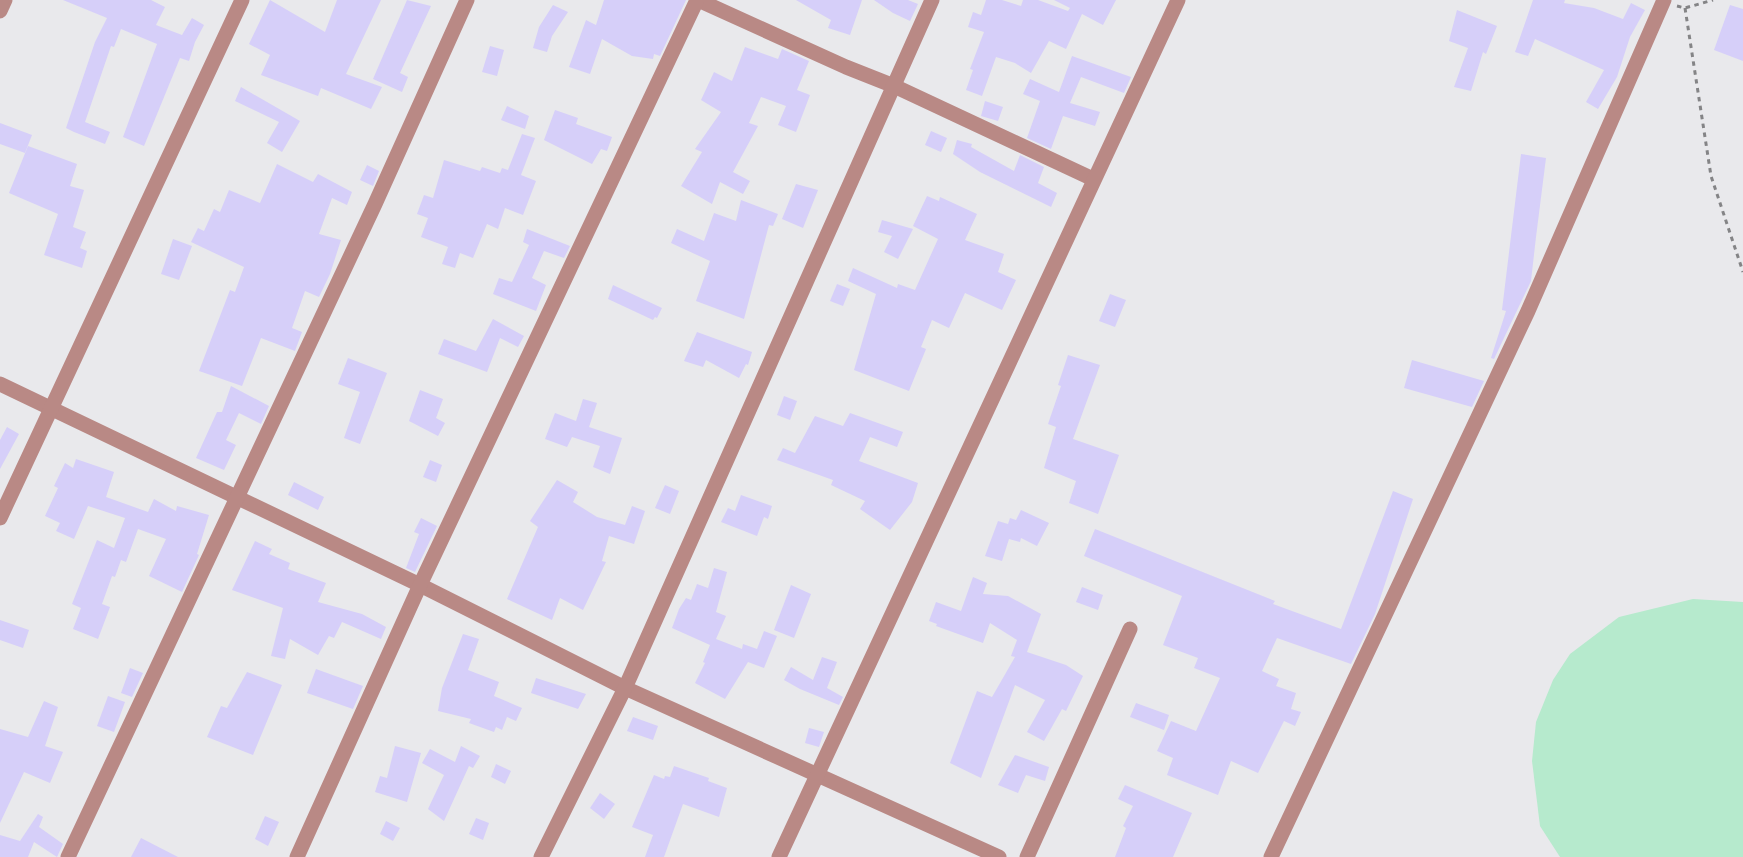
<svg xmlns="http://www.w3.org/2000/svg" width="1743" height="857" viewBox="0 0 1743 857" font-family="'DejaVu Sans',sans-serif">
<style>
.green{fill:#b6eacd}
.building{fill:#d6cff9}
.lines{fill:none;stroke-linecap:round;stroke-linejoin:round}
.path{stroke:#848486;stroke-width:3;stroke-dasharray:4.5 4.5;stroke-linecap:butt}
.minor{stroke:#b98985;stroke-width:15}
</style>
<rect width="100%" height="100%" fill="#e9e9ec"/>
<path class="green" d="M1693 599 1743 602V857H1560L1540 826 1532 761 1536 722 1553 680 1570 654 1619 617Z"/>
<g class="building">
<path d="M63 0H151L165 7 156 25 182 35 192 18 204 25 195 42 189 61 180 58 144 146 123 137 157 44 121 29 114 47 111 46 85 122 110 132 105 144 74 132 66 128 95 42 107 18Z"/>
<path d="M270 0 325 32 337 0H381L346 74 382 87 371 109 321 88 318 96 261 75 270 55 249 44Z"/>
<path d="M407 0 431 6 400 73 408 77 402 92 373 79Z"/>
<path d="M604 0H686L660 56 654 54 653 59 632 56 602 39 590 74 569 67 586 20 596 25Z"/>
<path d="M796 0H862L850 35 828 28 831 20Z"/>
<path d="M874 0H908L918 4 910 21 893 13Z"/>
<path d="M986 0H1002L1021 6 1023 0H1038L1068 11 1070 8 1054 0H1116L1103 25 1082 14 1066 49 1049 41 1031 73 1015 63 996 57 982 96 966 90 973 70 970 69 984 32 968 27 973 12 981 15Z"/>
<path d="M1533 0H1565L1564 3 1594 8 1623 19 1631 3 1645 10 1630 37 1617 77 1598 109 1586 102 1604 70 1535 39 1528 56 1515 52Z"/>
<path d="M553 5 568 12 552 36 547 52 533 48 539 27Z"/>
<path d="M1730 5 1743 9V61L1714 50Z"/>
<path d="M1457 10 1497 26 1486 54 1483 52 1471 91 1454 87 1468 48 1449 41Z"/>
<path d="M490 46 504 50 497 76 482 72Z"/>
<path d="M745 47 778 59 782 49 809 61 797 90 810 95 796 132 778 125 786 106 761 97 749 123 758 126 733 172 750 181 743 194 720 182 712 204 681 186 702 152 695 149 721 112 701 100 714 72 732 81Z"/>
<path d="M1072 56 1131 77 1124 93 1081 77 1070 103 1100 112 1095 126 1063 116 1051 149 1027 138 1040 101 1023 94 1030 79 1059 92Z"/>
<path d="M241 87 300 121 282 152 267 143 279 122 235 101Z"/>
<path d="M985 101 1003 107 998 121 981 116Z"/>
<path d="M507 106 529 116 525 129 501 120Z"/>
<path d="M555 110 578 118 576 124 612 137 607 151 601 149 592 164 544 140Z"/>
<path d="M0 123 32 135 25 153 0 144Z"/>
<path d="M931 131 947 138 941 152 925 145Z"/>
<path d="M522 134 535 138 521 175 536 181 523 215 505 208 498 229 487 224 473 258 460 253 455 268 442 264 448 247 421 237 428 218 417 214 424 195 433 198 444 160 480 171 482 167 500 173 502 168 508 170Z"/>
<path d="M957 140 972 144 971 147 1014 171 1020 155 1044 167 1038 183 1057 193 1051 207 980 172 953 154Z"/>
<path d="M28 146 77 164 70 186 84 190 73 227 86 232 80 248 87 251 82 268 44 255 58 214 9 193Z"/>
<path d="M1521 154 1546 158 1536 237 1531 281 1494 359 1491 358 1506 311 1502 310Z"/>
<path d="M277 164 313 182 318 174 352 192 347 205 332 198 319 234 341 240 330 274 319 297 305 291 292 328 302 332 295 351 261 338 242 386 199 371 230 290 235 292 244 267 191 242 198 228 204 231 214 209 220 212 229 190 260 203Z"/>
<path d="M367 165 379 171 373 186 360 180Z"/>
<path d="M796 184 818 190 803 228 782 219Z"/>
<path d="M927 196 939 201 940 197 977 214 965 240 1004 254 998 272 1016 280 1002 310 965 293 949 328 932 320 921 347 926 349 909 391 854 370 876 294 848 281 853 268 897 288 898 284 915 290 938 239 913 226Z"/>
<path d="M741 200 778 214 773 226 769 225 744 319 696 301 710 261 671 243 677 229 704 241 714 213 736 221Z"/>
<path d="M882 220 913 229 898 259 884 252 892 236 878 232Z"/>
<path d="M527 229 570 246 564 258 544 251 532 278 546 285 536 311 493 294 499 278 512 282 529 245 523 242Z"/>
<path d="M173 239 192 246 179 280 161 274Z"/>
<path d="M837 284 850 289 843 306 830 301Z"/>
<path d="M613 285 662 308 657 318 655 317 653 320 608 299Z"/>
<path d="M1110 294 1126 300 1115 327 1099 321Z"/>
<path d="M493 319 524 336 518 347 500 338 487 372 438 354 444 339 476 351Z"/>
<path d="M697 332 752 352 748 365 746 364 739 378 706 360 703 367 684 361Z"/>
<path d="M1068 355 1100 365 1073 439 1119 455 1098 514 1069 503 1076 481 1044 468 1056 427 1048 424 1061 386 1058 385Z"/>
<path d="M348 358 387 373 360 444 344 438 360 392 338 384Z"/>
<path d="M1412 360 1484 381 1472 407 1404 388Z"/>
<path d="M231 386 269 406 261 424 239 413 226 440 236 445 224 470 196 458 217 412H222Z"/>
<path d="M420 390 443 399 436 418 445 423 438 436 409 421Z"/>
<path d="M784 396 797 401 790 420 777 415Z"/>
<path d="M583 399 597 403 589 427 622 438 610 474 593 467 600 446 572 437 567 447 545 439 555 413 576 421Z"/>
<path d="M850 413 903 432 897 447 870 437 859 461 918 483 912 502 890 530 860 509 865 501 831 485 833 480 777 460 783 448 795 453 815 416 843 426Z"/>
<path d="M7 427 19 434 0 469V440Z"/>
<path d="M76 459 114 472 106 497 148 512 154 499 176 511 177 506 209 515 197 554 199 555 182 592 149 576 166 539 138 529 126 562 121 560 115 577 112 576 102 604 110 607 98 639 73 629 81 608 72 604 97 540 114 548 125 518 88 506 74 539 56 531 60 523 45 516 58 488 54 486 65 463 73 468Z"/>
<path d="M430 460 442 465 436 482 423 477Z"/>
<path d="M557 480 578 492 573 502 597 517 625 525 632 506 645 511 634 544 609 536 602 561 606 562 583 610 560 598 552 620 507 599 538 527 530 521Z"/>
<path d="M294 482 324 497 318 510 288 495Z"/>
<path d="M665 485 679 491 670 514 655 508Z"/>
<path d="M1393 491 1413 499 1375 614 1351 664 1277 638 1262 671 1279 679 1276 686 1296 693 1291 709 1301 712 1295 726 1284 721 1258 773 1231 761 1218 795 1167 775 1173 758 1157 751 1171 721 1196 731 1220 678 1194 668 1198 658 1163 645 1182 596 1084 556 1095 529 1275 601 1273 604 1341 629Z"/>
<path d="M741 495 772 506 768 519 764 517 757 536 721 522 728 508 735 511Z"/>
<path d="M1021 510 1049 523 1037 546 1021 538 1020 542 1009 539 1002 561 985 556 998 521 1008 524 1010 518 1016 520Z"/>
<path d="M421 518 437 526 415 572 406 568 419 534 414 532Z"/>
<path d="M255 541 272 549 269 554 290 563 288 569 326 583 318 602 362 614 386 627 381 639 342 622 334 638 329 636 318 655 290 639 285 659 271 656 283 608 232 590Z"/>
<path d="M714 568 727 572 716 612 726 616 716 639 742 649 743 644 757 649 764 631 777 636 764 668 748 662 725 699 695 683 705 663 703 662 710 645 672 628 679 609 686 598 691 600 697 584 708 588Z"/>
<path d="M973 577 987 583 983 594 1008 596 1041 614 1027 652 1066 665 1083 676 1066 711 1062 709 1044 741 1027 732 1045 700 1015 685 981 778 950 763 977 691 992 697 1015 657 1011 656 1017 640 990 623 983 643 936 626 937 624 929 621 936 602 961 611Z"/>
<path d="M791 585 811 594 794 638 774 630Z"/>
<path d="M1082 587 1103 595 1098 610 1076 602Z"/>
<path d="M0 620 29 630 23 648 0 640Z"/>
<path d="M463 634 479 639 468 670 499 682 494 696 522 708 516 721 507 717 502 730 496 727 494 732 469 723 471 719 438 711 442 688Z"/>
<path d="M822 657 837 662 827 688 843 697 839 705 800 689 784 680 791 667 813 680Z"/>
<path d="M130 668 143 673 132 697 121 693Z"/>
<path d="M316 669 363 686 353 709 307 693Z"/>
<path d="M247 672 282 685 253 755 207 737 221 706 227 708Z"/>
<path d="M536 678 586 694 578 709 531 693Z"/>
<path d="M108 696 125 702 114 732 97 726Z"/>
<path d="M44 701 58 707 45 746 63 752 50 783 24 772 0 823V729L28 737Z"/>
<path d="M1136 703 1169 715 1164 730 1130 717Z"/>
<path d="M633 717 658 726 653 740 627 731Z"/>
<path d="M809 728 824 732 819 747 805 743Z"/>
<path d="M395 746 421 753 407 802 375 792 380 776 387 778Z"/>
<path d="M461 746 480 756 473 768 469 766 444 821 428 809 444 775 422 763 430 749 455 762Z"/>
<path d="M1015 755 1049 767 1045 781 1026 775 1018 793 998 785Z"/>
<path d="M496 764 511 771 505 784 491 777Z"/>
<path d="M674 766 709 778 708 781 727 788 719 817 683 804 664 857H645L653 835 632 827 654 775 664 779 665 776 670 777Z"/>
<path d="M1125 785 1192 813 1173 857H1115L1126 828 1123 826 1133 806 1118 799Z"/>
<path d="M600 793 615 804 604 819 590 808Z"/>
<path d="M38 814 43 817 39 827 63 844 57 857 34 842 28 857H0V835L20 841Z"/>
<path d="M265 816 279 822 268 846 255 839Z"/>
<path d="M476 818 489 823 483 840 469 834Z"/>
<path d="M386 821 400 828 393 841 380 834Z"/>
<path d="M141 838 178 857H131Z"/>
</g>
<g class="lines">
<g class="path">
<path d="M1677 6 1685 8 1713 0"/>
<path d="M1685 8 1711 176 1743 272"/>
</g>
<g class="minor">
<path d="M698 0 846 67 894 86 1093 179"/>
<path d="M0 11 5 0"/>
<path d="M0 384 420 585 625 688 999 857"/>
<path d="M0 518 242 0"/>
<path d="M68 857 375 204 467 0"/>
<path d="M297 857 420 585 697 0"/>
<path d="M541 857 625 688 932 0"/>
<path d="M779 857 1178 0"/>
<path d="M1027 857 1130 629"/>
<path d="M1271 857 1528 311 1664 0"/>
</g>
</g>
</svg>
